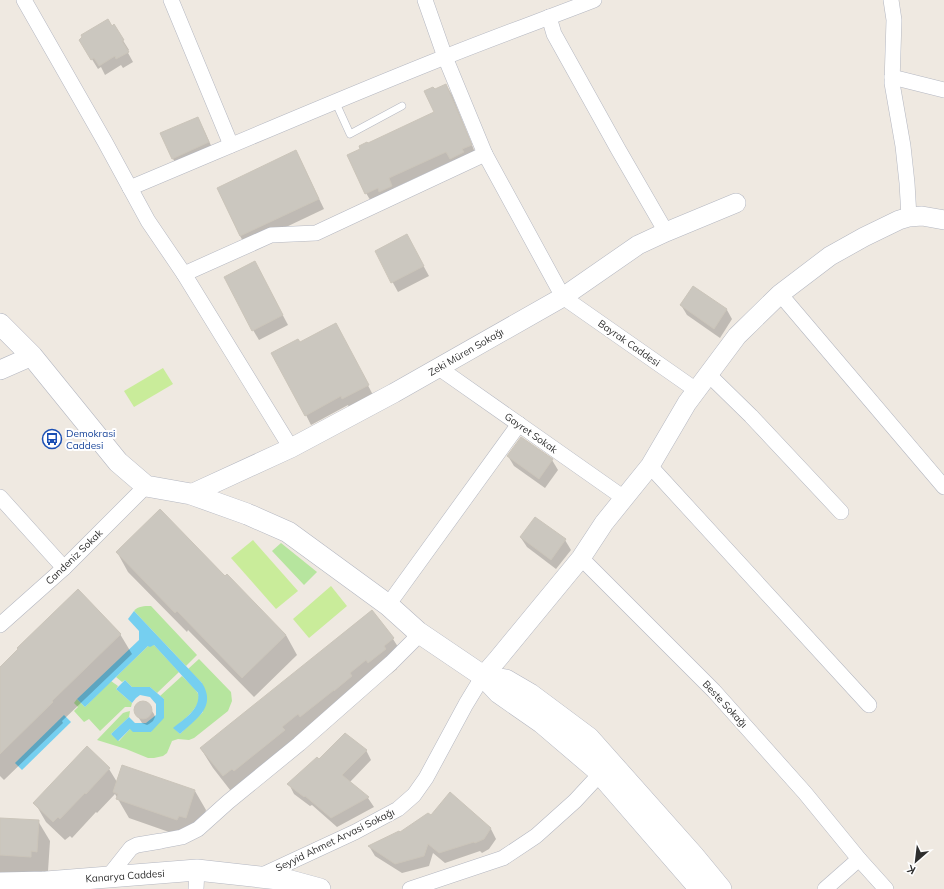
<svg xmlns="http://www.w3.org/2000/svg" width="944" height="889" viewBox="0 0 944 889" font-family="Mulish,sans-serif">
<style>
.green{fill:#b6e59e}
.pitch{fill:#c9ec9a}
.water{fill:#75cff0}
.shadow{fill:#0003}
.building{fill:#cbc7bf;stroke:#cbc5ba}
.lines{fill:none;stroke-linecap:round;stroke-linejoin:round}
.service-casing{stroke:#b4b7c1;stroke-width:8}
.minor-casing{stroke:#b4b7c1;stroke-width:16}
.tertiary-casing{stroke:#b4b7c1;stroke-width:20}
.secondary-casing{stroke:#b4b7c1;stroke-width:22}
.service{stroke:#fff;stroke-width:7}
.minor{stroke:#fff;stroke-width:15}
.tertiary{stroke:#fff;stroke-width:19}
.secondary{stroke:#fff;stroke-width:21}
.labels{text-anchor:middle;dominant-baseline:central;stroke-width:4;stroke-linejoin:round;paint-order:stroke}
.street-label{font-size:10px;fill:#2e2e2e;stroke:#fff}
.transit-label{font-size:10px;fill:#164399;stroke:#fff;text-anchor:start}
</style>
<rect width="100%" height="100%" fill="#efe9e1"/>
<g class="green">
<path d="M281 543 317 572 304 585 272 551Z"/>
<path d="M151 606 197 655 186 666 134 611C138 606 144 606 151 606Z"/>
<path d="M154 645 179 672 157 693 150 687H132L125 680 122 682 116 677 148 646Z"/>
<path d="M199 659 231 692 232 701 228 711 194 738 189 740 178 739 172 741 167 753 163 756 154 758H148L126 749 97 740 123 713 126 712 130 711 129 717 111 734 119 741 130 729 151 732 164 699 160 696 182 676C187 681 193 686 197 692 206 704 182 721 174 728L180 734 203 712 202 683 188 669Z"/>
<path d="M111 681 118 686 116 689 132 703 131 707H125L100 731 89 719 84 722 74 711 78 707 74 703 77 699 85 707Z"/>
</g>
<g class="pitch">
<path d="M163 368 173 384 134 407 124 391Z"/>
<path d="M253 540 298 591 276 609 231 558Z"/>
<path d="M331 586 347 606 309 638 293 619Z"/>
</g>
<g class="water">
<path d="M134 611 202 683C217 707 196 719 180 734L173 728C184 719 201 709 198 693L154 645 150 647 148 646 85 707 77 699 139 640V631L128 619Z"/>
<path d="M125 680 132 687H150L164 699V718L151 732H133L130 729 118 741 111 734 129 717 135 723H146L156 715V704L150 697 140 695 136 698 132 703 116 689Z"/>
<path d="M64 715 71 722 22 770 15 763Z"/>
</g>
<g class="shadow">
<path d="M114 26 129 50 127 51 133 62 123 68 121 65 105 75 101 67 98 69 80 40Z"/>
<path d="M446 85 452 95 476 155 452 161 394 188 397 196 372 203 366 193 362 149 368 144 436 112 435 90Z"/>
<path d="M197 118 203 128 214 152 179 168 173 159 162 134Z"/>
<path d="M296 152 301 161 324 209 246 246 240 236 218 189Z"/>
<path d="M412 245 429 276 398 292 376 252Z"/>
<path d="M260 272 288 325 259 340 253 330Z"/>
<path d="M681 305 727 310 732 319 720 338 687 315Z"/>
<path d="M341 334 373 395 349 408 348 405 311 425 306 415 300 344Z"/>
<path d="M508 456 552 460 558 470 545 488 514 466Z"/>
<path d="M521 538 565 540 571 550 556 569 527 547Z"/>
<path d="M117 552 225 577 286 635 297 655 254 697 188 630 187 632 128 572Z"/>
<path d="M371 611 393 639 405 658 395 666 397 669 234 795 213 768 201 749Z"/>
<path d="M120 634 132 654 62 721 63 723 4 780 0 776V668Z"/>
<path d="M140 703 147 704 154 714 155 717 153 721 149 724 147 725 142 723 135 712 136 707Z"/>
<path d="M87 748 109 769 117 782 195 791 206 810 197 837 189 839 129 818 115 794 97 813 96 812 72 838 70 836 65 840 46 822 35 803Z"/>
<path d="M366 750 371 760 350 782 368 798 374 807 337 827 312 805 310 806 294 794 289 784 319 760Z"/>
<path d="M450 793 491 829 496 839 489 849 482 853 480 851 445 863 433 853 429 866 402 873 375 856 369 846 400 833 431 817Z"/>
<path d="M0 819 38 821 50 841 48 871H42L41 876 0 874Z"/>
</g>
<g class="building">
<path d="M108 19 112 26 114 24 124 40 122 41 129 52 116 59 115 56 99 66 94 58 91 60 79 40 82 37 81 35Z"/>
<path d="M446 84 472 145 462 149 464 152 450 159 446 152 389 178 392 186 379 192 378 188 365 194 347 155 360 149 359 146 367 142 368 143 434 112 424 91 433 87 435 89Z"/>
<path d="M198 117 209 142 172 159 160 133Z"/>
<path d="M296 150 319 199 240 236 217 188Z"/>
<path d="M407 234 424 266 391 283 375 251Z"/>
<path d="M255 261 283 315 252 331 224 277Z"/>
<path d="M693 286 727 309 714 329 680 305Z"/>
<path d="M336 323 369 385 342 399 341 396 305 416 271 353 298 339 300 342Z"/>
<path d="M521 437 553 459 539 479 507 456Z"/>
<path d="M160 509 225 576 227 574 286 635 242 678 177 611 175 613 116 552Z"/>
<path d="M535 517 566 539 551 560 520 537Z"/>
<path d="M78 589 121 634 52 701 53 702 0 754V667L18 649 17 648Z"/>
<path d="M372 610 394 638 384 646 386 649 368 663 366 660 350 673 352 676 334 691V690L300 717 298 714 282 727 285 730 234 771 232 769 223 776 200 748Z"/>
<circle cx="143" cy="710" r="9"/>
<path d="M345 733 367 750 342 775 369 797 331 818 305 796 304 797 287 784 317 757 319 759Z"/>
<path d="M87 746 110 768 86 794 85 793 60 819 58 817 53 822 33 803Z"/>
<path d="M122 765 195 790 186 818 179 816 177 820 116 799 118 794 113 792Z"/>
<path d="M450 792 491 828 484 839 475 843 474 842 439 853 428 844 424 856 395 864 368 846 399 831 400 832 428 813 431 815Z"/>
<path d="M0 818 39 820 37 852 31 851V857L0 855Z"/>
</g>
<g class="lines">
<g class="service-casing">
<path id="service" d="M335 101 350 134 402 106"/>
</g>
<g class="minor-casing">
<g id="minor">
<path d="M24 0 105 142 148 221 184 274 291 448"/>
<path d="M171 0 231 145"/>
<path d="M425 0 445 57 485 154 563 297 696 390"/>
<path d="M891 0 894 20 892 83 903 146 907 183 909 217"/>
<path d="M549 17 554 34 618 149 666 232"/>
<path d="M892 77 944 90"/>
<path d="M130 188C235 144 339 99 445 57 495 37 545 19 594 0"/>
<path d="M184 274 271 235 316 233 485 154"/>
<path d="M780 294 944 487"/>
<path d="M439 368 624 498"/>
<path d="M708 374 751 416 841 512"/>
<path d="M650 466 869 705"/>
<path d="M0 497 64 568"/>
<path d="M581 558 714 691 805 793 859 859 886 889"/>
<path d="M388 605 519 424"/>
<path d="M0 625 64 568 146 486"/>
<path d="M108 877 131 848 137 845 161 841 182 837 198 829 228 802 299 744 391 663 413 641 418 632"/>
<path d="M258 877 355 832 398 809 414 795 426 778 466 704 483 676"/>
<path d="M196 889 197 870"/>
<path d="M410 889 503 858 536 836 575 801 600 774"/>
<path d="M825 889 859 859"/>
</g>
</g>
<g class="tertiary-casing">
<g id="tertiary">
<path d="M0 370 32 356"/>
<path d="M191 494 291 448 394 393 563 297 638 245 666 232 736 203"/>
<path d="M483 676 497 660 581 558 604 523 650 466 687 403 737 336 780 294 830 256 864 237 899 220 909 217 922 216 944 220"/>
</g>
</g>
<g class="secondary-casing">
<g id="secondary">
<path d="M0 324 32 356 118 462 146 486 191 494 247 514 288 532 388 605 418 632 483 676 499 693 542 723 596 769 700 889"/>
<path d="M483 676 506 680 530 694 589 738 693 855 721 889"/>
<path d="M0 883 46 882 197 870 287 880 320 889"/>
</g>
</g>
<use href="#service" class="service"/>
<use href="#minor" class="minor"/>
<use href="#tertiary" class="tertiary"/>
<use href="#secondary" class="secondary"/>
</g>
<defs>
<g id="bus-ring" transform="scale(1)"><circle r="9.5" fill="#fff" stroke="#1a4fb4" stroke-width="1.5"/><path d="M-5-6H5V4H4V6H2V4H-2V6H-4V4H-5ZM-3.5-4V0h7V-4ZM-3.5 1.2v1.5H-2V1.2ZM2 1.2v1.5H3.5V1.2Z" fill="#1a4fb4"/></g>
</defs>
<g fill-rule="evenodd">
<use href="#bus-ring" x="52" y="439"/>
</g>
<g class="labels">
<g class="street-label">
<text transform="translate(629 343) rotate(35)">Bayrak Caddesi</text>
<text transform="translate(466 352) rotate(-30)">Zeki Müren Sokağı</text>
<text transform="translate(531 433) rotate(35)">Gayret Sokak</text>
<text transform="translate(74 557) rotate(-44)">Candeniz Sokak</text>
<text transform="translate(725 704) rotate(47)">Beste Sokağı</text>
<text transform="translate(335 840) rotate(-26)">Seyyid Ahmet Arvasi Sokağı</text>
<text transform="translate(125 876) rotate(-4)">Kanarya Caddesi</text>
</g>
<g class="transit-label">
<text x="66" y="433">Demokrasi<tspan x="66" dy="12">Caddesi</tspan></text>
</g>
</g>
<g transform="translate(916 861) rotate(208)" stroke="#ffffff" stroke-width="3" paint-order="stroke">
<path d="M0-3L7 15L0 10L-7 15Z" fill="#2e2e2e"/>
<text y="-6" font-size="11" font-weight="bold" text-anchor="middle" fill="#2e2e2e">K</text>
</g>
</svg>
